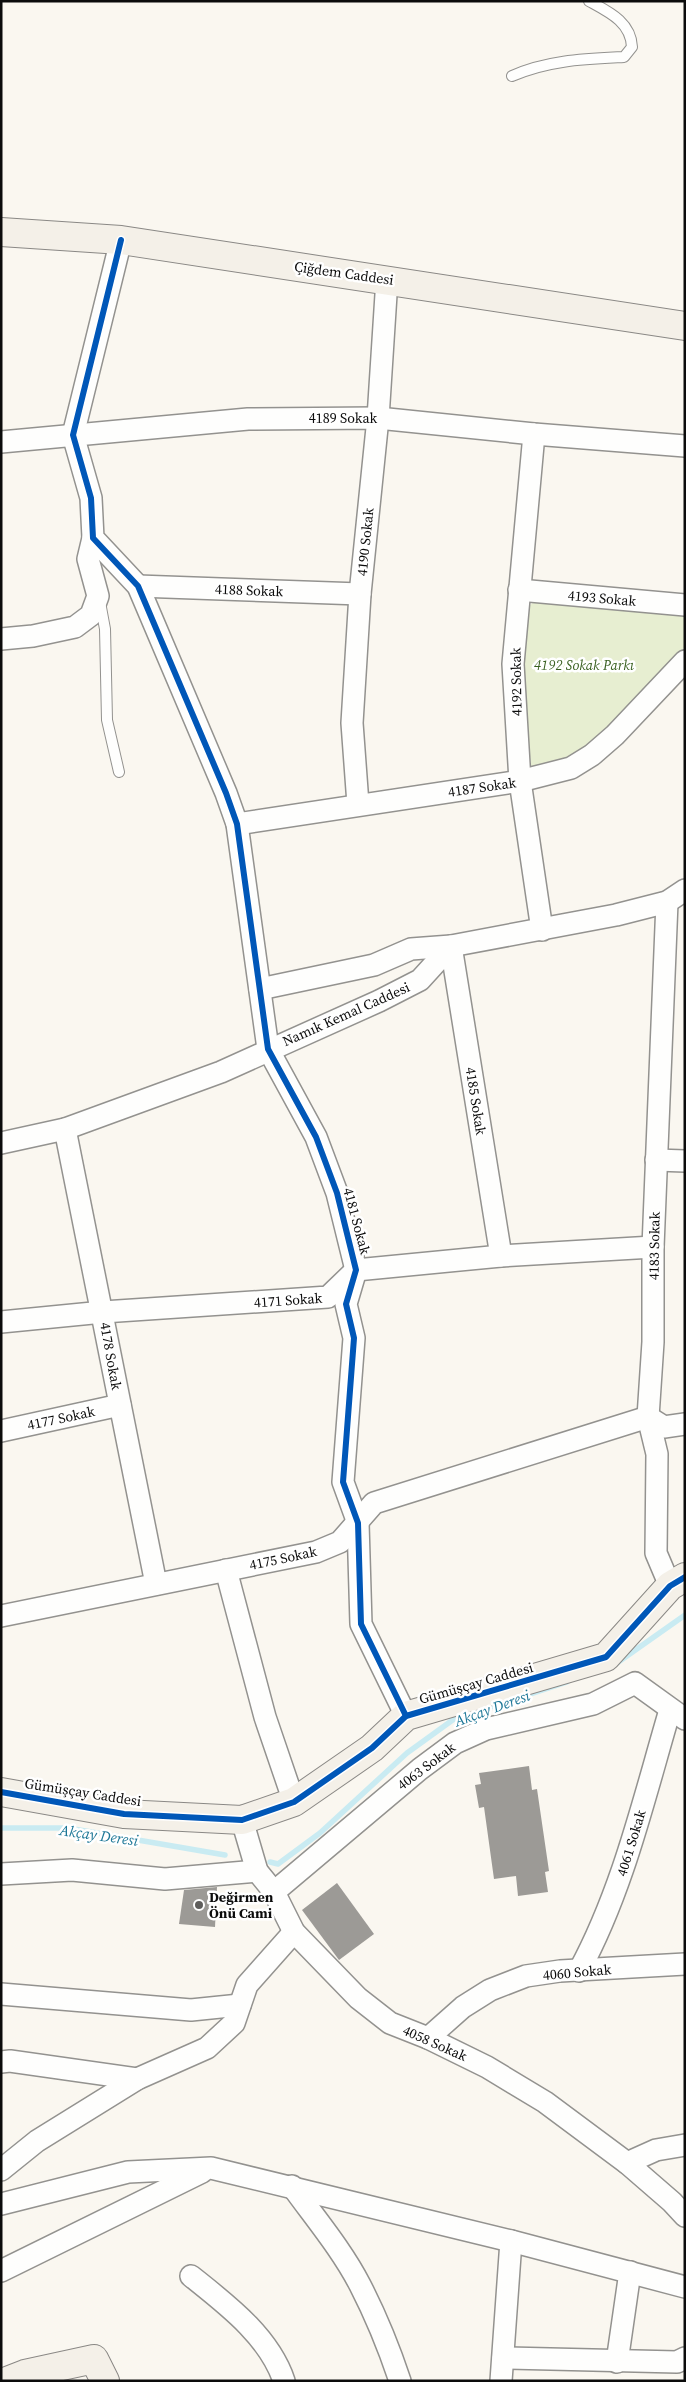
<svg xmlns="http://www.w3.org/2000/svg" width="686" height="2382" viewBox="0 0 686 2382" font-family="'Source Serif 4',serif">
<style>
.green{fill:#e7eed1}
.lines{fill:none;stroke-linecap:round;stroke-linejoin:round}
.stream{stroke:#c9ebf2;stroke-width:5.5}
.building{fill:#9c9a96}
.lane-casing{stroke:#93928f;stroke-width:12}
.street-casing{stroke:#93928f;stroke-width:24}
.secondary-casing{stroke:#8a8885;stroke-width:30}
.lane{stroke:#fefefd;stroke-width:10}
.street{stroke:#fefefd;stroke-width:21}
.secondary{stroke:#f4f0e8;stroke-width:28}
.cycleway-casing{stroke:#fff;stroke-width:9}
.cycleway{stroke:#0057b8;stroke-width:6}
.poi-dot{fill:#5f5e5c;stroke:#fff;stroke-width:2}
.labels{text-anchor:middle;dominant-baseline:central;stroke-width:5;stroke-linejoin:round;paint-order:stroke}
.street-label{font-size:14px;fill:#0c0c0c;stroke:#fff}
.park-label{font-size:14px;font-style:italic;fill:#396020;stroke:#fff}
.poi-label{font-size:14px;font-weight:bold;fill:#0c0c0c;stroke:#fff;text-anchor:start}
.water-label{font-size:15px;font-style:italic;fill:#1d7797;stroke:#fff}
</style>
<rect width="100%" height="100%" fill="#faf7f0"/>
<path class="green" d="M536 600 685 612V647L604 734 575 758 534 769 531 766 521 668 527 608Z"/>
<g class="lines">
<g class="stream">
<path d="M617 1663 685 1615"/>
<path d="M1 1828H68L225 1855"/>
<path d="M270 1862 278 1864 320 1833 407 1753 454 1719 567 1682"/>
</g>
</g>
<g class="building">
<path d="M529 1766 532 1790 537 1789 549 1871 545 1872 548 1892 518 1896 516 1876 494 1879 484 1807 479 1808 475 1785 481 1784 479 1773Z"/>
<path d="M337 1883 374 1934 339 1960 302 1910Z"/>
<path d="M217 1887 215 1927 179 1924 184 1890Z"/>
</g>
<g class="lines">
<g class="lane-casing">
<g id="lane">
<path d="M512 76C548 60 585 59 624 57L632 47C631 22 609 12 589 1"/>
<path d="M100 602 105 629 107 720 119 772"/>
</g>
</g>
<g class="street-casing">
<g id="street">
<path d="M121 240 73 435 91 498 93 538 138 586 226 793 237 824 268 1049 316 1137 337 1193 356 1270 346 1304 354 1338 343 1482 358 1523 361 1624 406 1716"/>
<path d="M534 434 513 664 520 781 542 930"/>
<path d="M1 442 248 419 378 418 534 434 685 446"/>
<path d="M138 586 360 594"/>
<path d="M519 590 685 605"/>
<path d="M1 639 33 636 75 627 91 615 98 596 88 559 93 538"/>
<path d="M358 804 352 723 360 594 378 418 387 279"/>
<path d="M237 824 520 781 571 768 592 755 615 735 685 661"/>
<path d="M667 902 653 1247V1342L648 1417 657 1454 656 1553 670 1586"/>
<path d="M260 989 374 965 411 949 451 946 501 1256"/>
<path d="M65 1129 156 1584"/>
<path d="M1 1143 65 1129 221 1072 379 1001 420 980 451 946 616 915 667 902 685 890"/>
<path d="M656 1160 685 1161"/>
<path d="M1 1322 103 1312 328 1297 356 1270 501 1256 653 1247"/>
<path d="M1 1431 120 1405"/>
<path d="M226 1570 265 1717 294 1802"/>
<path d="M1 1616 316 1552 340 1542 374 1503 648 1417 664 1427 685 1424"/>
<path d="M242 1820 257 1871 274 1892 294 1932 358 1998 390 2023 428 2038 487 2067 545 2102 627 2163 672 2202 685 2216"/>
<path d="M1 1874 72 1870 165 1879 257 1871"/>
<path d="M274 1892 420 1769 455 1743 486 1729 593 1704 635 1683 685 1719"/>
<path d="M579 1971C623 1890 644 1798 670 1710"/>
<path d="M1 1994 191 2010 240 2005"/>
<path d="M428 2038 463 2007 490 1990 526 1976 560 1971 685 1964"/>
<path d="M1 2062 10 2061 137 2079"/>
<path d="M627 2163 656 2150 685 2145"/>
<path d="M1 2170 37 2141 137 2079 207 2048 234 2023 247 1985 294 1932"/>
<path d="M292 2186C315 2218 342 2250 360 2285 376 2316 389 2348 400 2381"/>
<path d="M1 2204 128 2172 211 2168 511 2241 685 2287"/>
<path d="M1 2271 202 2172"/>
<path d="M191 2276C226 2304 269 2336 284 2381"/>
<path d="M503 2358 677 2362 685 2358"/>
<path d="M617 2362 630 2272"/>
<path d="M501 2381 511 2241"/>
</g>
</g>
<g class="secondary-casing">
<g id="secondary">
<path d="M1 232 121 240 685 326"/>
<path d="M1 1792 124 1814 242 1820 294 1802 372 1748 406 1716 606 1657 670 1586 685 1577"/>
<path d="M7 2381 25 2374 94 2359 105 2381"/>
</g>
</g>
<use href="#lane" class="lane"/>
<use href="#street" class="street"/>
<use href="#secondary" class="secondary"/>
<g class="cycleway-casing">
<g id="cycleway">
<path d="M121 240 73 435 91 498 93 538 138 586 226 793 237 824 268 1049 316 1137 337 1193 356 1270 346 1304 354 1338 343 1482 358 1523 361 1624 406 1716"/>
<path d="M1 1792 124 1814 242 1820 294 1802 372 1748 406 1716 606 1657 670 1586 685 1577"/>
</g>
</g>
<use href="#cycleway" class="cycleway"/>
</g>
<circle class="poi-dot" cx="199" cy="1905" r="5"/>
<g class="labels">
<g class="street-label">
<text transform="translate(344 273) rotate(8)">Çiğdem Caddesi</text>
<text x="343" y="418">4189 Sokak</text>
<text transform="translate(365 542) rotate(-84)">4190 Sokak</text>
<text transform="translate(249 590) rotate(2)">4188 Sokak</text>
<text transform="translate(602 598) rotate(5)">4193 Sokak</text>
<text transform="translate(516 682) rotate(-91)">4192 Sokak</text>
<text transform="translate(482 787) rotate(-8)">4187 Sokak</text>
<text transform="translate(346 1014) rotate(-24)">Namık Kemal Caddesi</text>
<text transform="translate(476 1101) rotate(81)">4185 Sokak</text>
<text transform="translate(357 1221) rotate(75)">4181 Sokak</text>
<text transform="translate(654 1246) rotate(-89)">4183 Sokak</text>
<text transform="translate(288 1300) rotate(-4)">4171 Sokak</text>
<text transform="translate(111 1356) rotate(80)">4178 Sokak</text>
<text transform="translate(61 1418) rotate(-12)">4177 Sokak</text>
<text transform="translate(283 1558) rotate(-12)">4175 Sokak</text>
<text transform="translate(476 1683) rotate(-16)">Gümüşçay Caddesi</text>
<text transform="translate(426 1766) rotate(-37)">4063 Sokak</text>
<text transform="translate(83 1792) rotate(9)">Gümüşçay Caddesi</text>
<text transform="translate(631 1843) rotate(-73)">4061 Sokak</text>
<text transform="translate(577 1972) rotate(-5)">4060 Sokak</text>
<text transform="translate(435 2043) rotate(24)">4058 Sokak</text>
</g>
<g class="park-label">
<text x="584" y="665">4192 Sokak Parkı</text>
</g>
<g class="poi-label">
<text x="209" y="1897">Değirmen<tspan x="209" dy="16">Önü Cami</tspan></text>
</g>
<g class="water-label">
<text transform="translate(492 1708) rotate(-20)">Akçay Deresi</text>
<text transform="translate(99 1835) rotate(8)">Akçay Deresi</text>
</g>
</g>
<rect width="686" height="2382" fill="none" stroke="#0c0c0c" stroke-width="5"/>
</svg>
